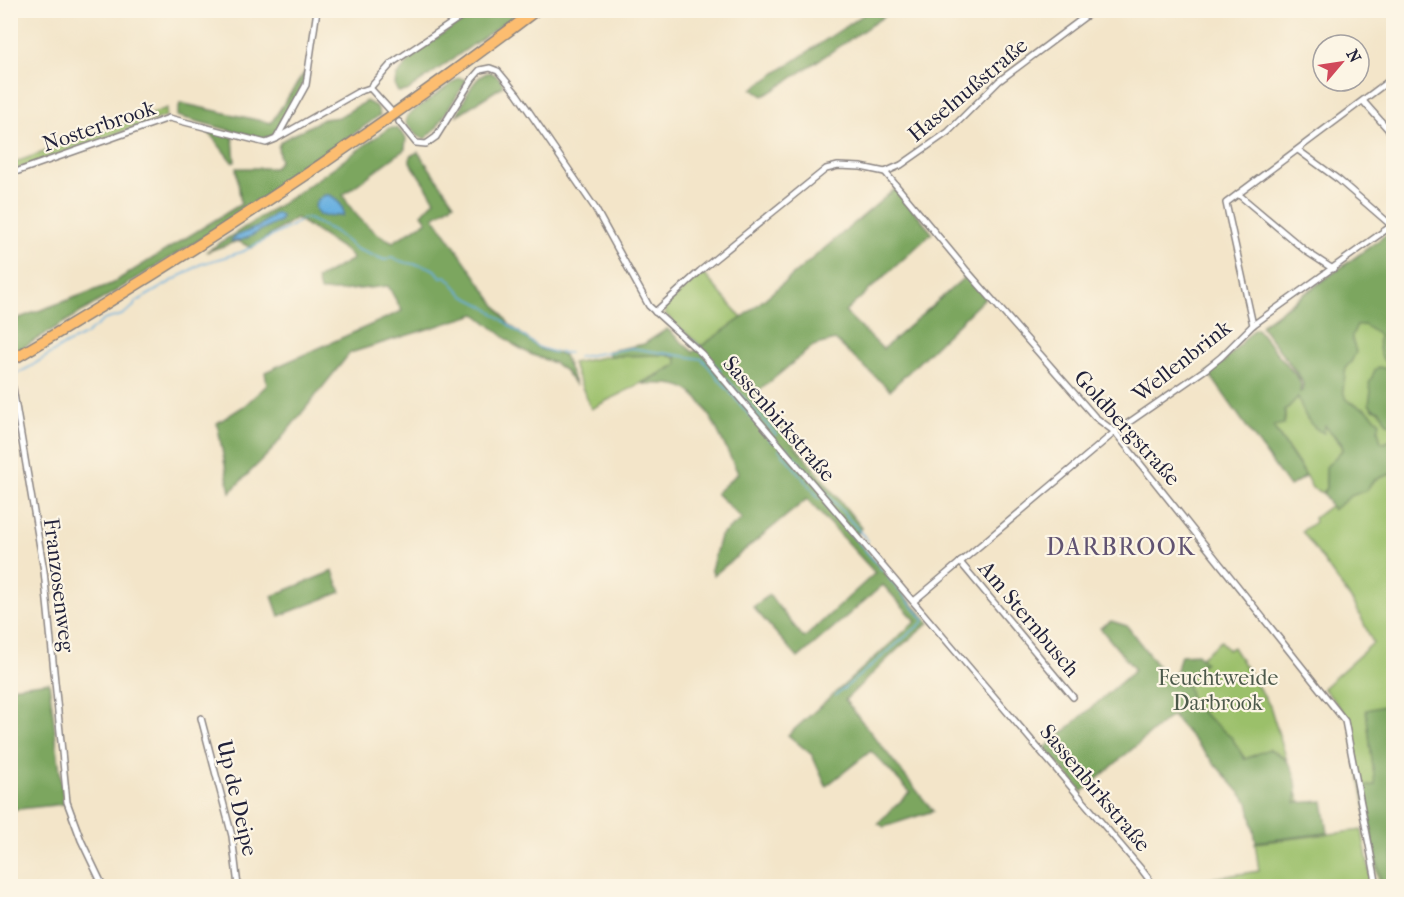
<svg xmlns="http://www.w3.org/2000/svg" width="1404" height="897" viewBox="0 0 1404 897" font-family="'IM FELL French Canon',serif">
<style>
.green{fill:#9bc06a;stroke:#5e7152;stroke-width:1.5}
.forest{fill:#7ca65e;stroke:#4f644c;stroke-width:1.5}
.water{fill:#69b0e0;stroke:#46698e;stroke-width:1.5}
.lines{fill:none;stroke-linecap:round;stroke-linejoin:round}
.stream{stroke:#69b0e0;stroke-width:1.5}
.street-casing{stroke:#8a8482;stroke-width:8}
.highway-casing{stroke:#8a8482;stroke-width:13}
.street{stroke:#fff;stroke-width:5}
.highway{stroke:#fcbd6f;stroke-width:10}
.labels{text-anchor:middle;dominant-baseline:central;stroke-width:4.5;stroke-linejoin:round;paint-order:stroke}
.street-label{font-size:22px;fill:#22223b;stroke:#fcf5e5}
.park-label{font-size:22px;fill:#4c594b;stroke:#fcf5e5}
.neighbourhood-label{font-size:24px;letter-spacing:1.5px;fill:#615372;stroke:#fcf5e5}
</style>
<rect width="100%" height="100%" fill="#fcf5e5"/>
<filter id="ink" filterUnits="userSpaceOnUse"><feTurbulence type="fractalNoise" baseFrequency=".0167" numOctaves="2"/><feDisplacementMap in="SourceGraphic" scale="12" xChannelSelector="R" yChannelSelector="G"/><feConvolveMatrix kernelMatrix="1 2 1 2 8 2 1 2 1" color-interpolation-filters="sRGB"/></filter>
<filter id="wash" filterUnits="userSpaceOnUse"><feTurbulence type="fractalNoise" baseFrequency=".008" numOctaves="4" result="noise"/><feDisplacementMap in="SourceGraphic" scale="24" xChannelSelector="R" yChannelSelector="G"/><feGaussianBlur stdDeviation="1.35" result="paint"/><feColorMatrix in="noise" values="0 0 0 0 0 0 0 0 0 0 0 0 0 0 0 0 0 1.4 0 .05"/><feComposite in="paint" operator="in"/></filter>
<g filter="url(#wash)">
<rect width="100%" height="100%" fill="#f3e5c9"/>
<g class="green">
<path d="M167 108 166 116 11 171 10 164Z"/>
<path d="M1393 230V886H1379L1349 718 1323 688 1373 643 1355 605 1302 531 1315 522 1314 518 1368 477 1262 324Z"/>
<path d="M703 273 742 318 701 346 666 315 664 307Z"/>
<path d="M666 355 676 357 678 364 591 409 572 363 609 356Z"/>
<path d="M1298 396 1307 419 1325 426 1343 447C1336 467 1323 456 1326 488L1322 493 1312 488 1302 469 1274 428V425L1285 421V411Z"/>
<path d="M1221 641 1228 650 1233 647 1270 706 1300 802 1271 807 1231 764 1166 685Z"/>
<path d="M1362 830 1372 886H1158L1259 871 1255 843Z"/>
</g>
<g class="forest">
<path d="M476 11H521L407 91 398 92 395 86 396 76 422 48Z"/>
<path d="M869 11H892L771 92 763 96 752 89Z"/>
<path d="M490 72C496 75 502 78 503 86L457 115C465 100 472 76 490 72Z"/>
<path d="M304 73V82L278 134C270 138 264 138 255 137L177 116 180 103 271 123Z"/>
<path d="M459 78 467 80 437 127 425 139 417 136 406 123 407 116Z"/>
<path d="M366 101 377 107 380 115 242 214 11 355V321L111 284 241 204 236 168H274L280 161 278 147 281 141 323 119 339 117Z"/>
<path d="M389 128H397L406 138 405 149 343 195C354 216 371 232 393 242L427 221 422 214 435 200 410 162V156L418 152 454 203 434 217 509 324 540 349 564 355 576 386 565 371 554 363 530 354 514 345 476 314 350 353 272 450 230 492 217 423 244 406 267 385 265 372 402 311 388 286 340 291H320L317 279 353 259 346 251 296 218 251 248 238 241 206 252 295 195Z"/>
<path d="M206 129 233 137 235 162H232Z"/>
<path d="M896 188 932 233 845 312 883 349 967 275 986 297 890 390 835 340 813 346 754 395 862 528 854 537 929 623 900 647 845 700 933 811 884 827 878 823 910 792 871 751 826 786 812 755 788 735 916 621 883 585 798 658 753 607 769 595 804 638 875 573 807 499 714 575 711 570 720 536 742 519 716 493 738 473C727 452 707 401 688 390 676 382 656 384 642 384L677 365 676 357 666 355 609 356 608 351 644 344 667 329 693 352 742 318Z"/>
<path d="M1393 230V425L1387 423 1380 411 1373 409 1369 404 1371 391 1369 384 1375 370 1379 367 1387 369 1389 366C1380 359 1377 346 1379 335L1364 325 1357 326C1348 340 1353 338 1356 352L1351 362 1346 367 1343 390 1345 397 1350 402 1366 409 1380 422 1378 430 1381 442 1385 443 1393 438V477L1391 474 1374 480 1367 490 1351 496 1333 510 1323 493 1326 488V467L1343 449 1341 443 1325 426 1324 433C1308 427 1303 412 1298 397L1285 411 1284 424 1274 426V428L1306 476 1289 487 1208 372 1224 362 1254 329H1257L1298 378 1301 385 1300 392 1302 391 1303 384 1300 377 1261 326Z"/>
<path d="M333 571 341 592 279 616 272 596Z"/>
<path d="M1111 621 1127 626 1172 685 1181 655 1197 654 1205 662 1186 680 1193 705 1232 738 1245 759 1269 749C1274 752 1282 755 1286 760 1296 771 1299 789 1295 803L1323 801 1328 833 1256 842 1248 802 1172 715 1082 792 1045 748 1135 670 1100 628Z"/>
<path d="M49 682 64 804 11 810V687Z"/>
<path d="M1393 704V886H1382L1362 787 1375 785 1366 710Z"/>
</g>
<g class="water">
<path d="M325 195H330C337 199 345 207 343 216L319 215C312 206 315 201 325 195Z"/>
<path d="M276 213 281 215 280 221C263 226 249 242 231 241L234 237 258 227Z"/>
</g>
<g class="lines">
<g class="stream">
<path d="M677 328 698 346 721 372"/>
<path d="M578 357 631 348 702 359 772 442"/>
<path d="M10 377 28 368 66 344 85 335 104 320 122 315 133 307 136 302 201 264 242 252 293 225 302 219 307 218 334 231 356 249 385 260 392 257C407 268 431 260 441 277L446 276 464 296 484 306 538 347 553 352 569 353"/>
<path d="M726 378 776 435"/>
<path d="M786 447 868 541"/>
<path d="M779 449 820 499"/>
<path d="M826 505 883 571"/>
<path d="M835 696 923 622 924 620 888 577"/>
</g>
</g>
</g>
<g filter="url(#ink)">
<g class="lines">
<g class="street-casing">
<g id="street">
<path d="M370 88 391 111"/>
<path d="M1363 101 1394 136"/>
<path d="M399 122 416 143 426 144 436 137 473 78 480 70 490 68 498 71 517 94 595 208 649 306 702 354 1142 870 1154 886"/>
<path d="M277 138 358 92 370 88 392 63 471 10"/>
<path d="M1298 150 1339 180 1391 225"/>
<path d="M885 172 967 271 1095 417 1115 432 1345 721 1377 886"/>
<path d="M10 174 169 118 266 143 276 139 306 85 317 10"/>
<path d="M1238 194 1307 252 1333 269"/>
<path d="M655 312 700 271 826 169 838 166 861 167 885 172 901 165 948 132 999 81 1094 10"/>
<path d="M1253 325 1226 203 1394 77"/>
<path d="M13 388 44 571 67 802 81 840 103 886"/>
<path d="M960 562 1073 697"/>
<path d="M914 601 1115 432 1206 369 1221 357 1253 325 1394 224"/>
<path d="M201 718 232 836 238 886"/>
</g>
</g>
<g class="highway-casing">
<path id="highway" d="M10 361C192 254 368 138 536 10"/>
</g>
<use href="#street" class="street"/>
<use href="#highway" class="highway"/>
</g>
</g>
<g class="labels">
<g class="street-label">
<text transform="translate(968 90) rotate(-40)">Haselnußstraße</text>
<text transform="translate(99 126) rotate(-19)">Nosterbrook</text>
<text transform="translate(1182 361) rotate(-38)">Wellenbrink</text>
<text transform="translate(779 419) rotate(49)">Sassenbirkstraße</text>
<text transform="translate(1127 428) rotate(48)">Goldbergstraße</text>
<text transform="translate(59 585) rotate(83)">Franzosenweg</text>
<text transform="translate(1029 619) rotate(50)">Am Sternbusch</text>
<text transform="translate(1095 788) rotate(50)">Sassenbirkstraße</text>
<text transform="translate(237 798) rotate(77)">Up de Deipe</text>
</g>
<g class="park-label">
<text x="1218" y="678">Feuchtweide<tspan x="1218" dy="25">Darbrook</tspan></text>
</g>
<g class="neighbourhood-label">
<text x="1121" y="547">DARBROOK</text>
</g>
</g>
<rect width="1404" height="897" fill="none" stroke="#fcf5e5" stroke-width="36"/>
<g transform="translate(1341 63) rotate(61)"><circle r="28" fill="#fcf5e5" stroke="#a5a1a1" stroke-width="1.5"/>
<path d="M0-4.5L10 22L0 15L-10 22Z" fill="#d1495b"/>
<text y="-9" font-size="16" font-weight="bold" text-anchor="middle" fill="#22223b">N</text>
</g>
</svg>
